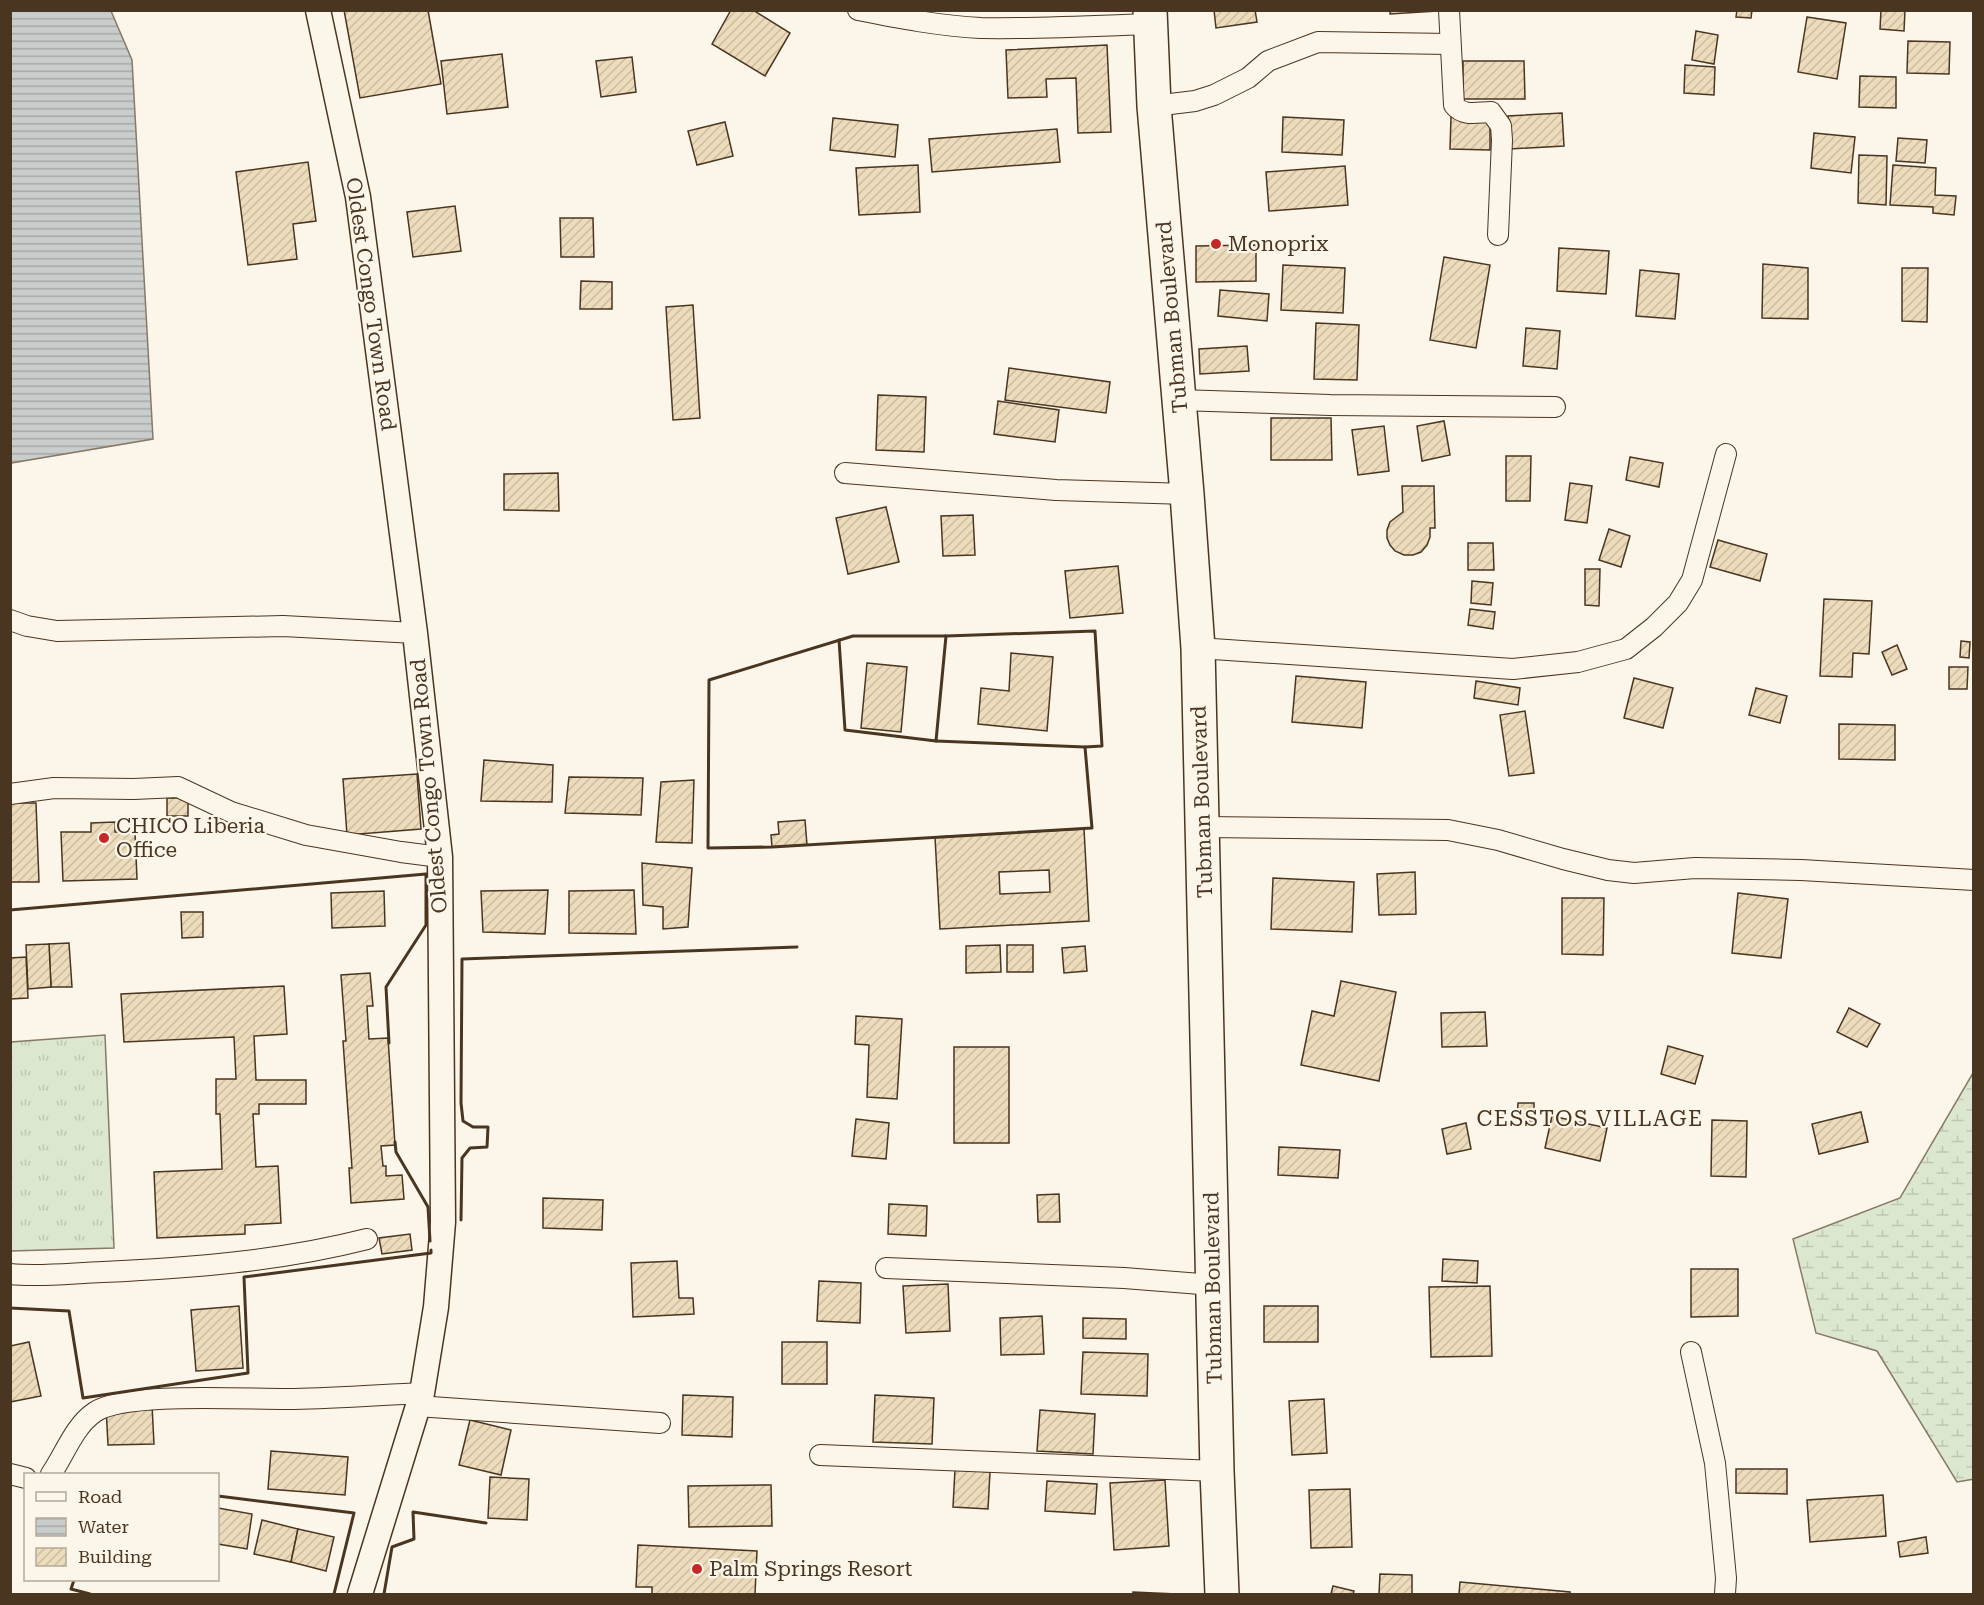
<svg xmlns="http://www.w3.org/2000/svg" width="1984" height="1605" viewBox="0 0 1984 1605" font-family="'Roboto Serif',serif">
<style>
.grass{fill:url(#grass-tufts);stroke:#887966;stroke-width:1.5}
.wetland{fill:url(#wetland-marsh);stroke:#887966;stroke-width:1.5}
.water{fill:url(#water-rules);stroke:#887966;stroke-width:1.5}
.building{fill:url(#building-hatch);stroke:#4a3520;stroke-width:1.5;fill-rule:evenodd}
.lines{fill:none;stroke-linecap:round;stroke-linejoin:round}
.minor-casing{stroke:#4a3520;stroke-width:22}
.tertiary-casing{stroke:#4a3520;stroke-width:27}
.trunk-casing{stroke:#4a3520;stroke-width:36}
.minor{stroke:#fbf6e9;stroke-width:20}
.tertiary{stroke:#fbf6e9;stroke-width:24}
.trunk{stroke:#fbf6e9;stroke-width:33}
.wall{stroke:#4a3520;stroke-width:3}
.poi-dot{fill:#c62828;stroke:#fbf6e9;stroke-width:2}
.labels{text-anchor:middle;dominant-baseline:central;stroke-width:4.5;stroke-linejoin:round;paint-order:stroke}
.poi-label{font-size:21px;fill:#4a3520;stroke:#fbf6e9;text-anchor:start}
.street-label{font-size:21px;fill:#4a3520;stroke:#fbf6e9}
.neighbourhood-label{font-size:22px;letter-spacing:1.5px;fill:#4a3520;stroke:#fbf6e9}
</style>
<defs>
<pattern id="grass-tufts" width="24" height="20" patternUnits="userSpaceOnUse" patternTransform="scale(1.5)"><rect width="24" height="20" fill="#dce7d0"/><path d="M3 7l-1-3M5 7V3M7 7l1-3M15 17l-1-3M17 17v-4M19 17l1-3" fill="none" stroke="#bec7b2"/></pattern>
<pattern id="wetland-marsh" width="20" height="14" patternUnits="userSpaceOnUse" patternTransform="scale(1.5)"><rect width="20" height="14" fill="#dce7d0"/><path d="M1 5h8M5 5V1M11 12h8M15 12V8" fill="none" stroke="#bec7b2"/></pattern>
<pattern id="water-rules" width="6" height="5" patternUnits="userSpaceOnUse" patternTransform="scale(1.5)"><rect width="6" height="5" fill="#c9cecd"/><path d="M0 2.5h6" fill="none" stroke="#a5a8a6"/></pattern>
<pattern id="building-hatch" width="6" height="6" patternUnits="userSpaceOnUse" patternTransform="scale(1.5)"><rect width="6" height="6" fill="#ecdcbc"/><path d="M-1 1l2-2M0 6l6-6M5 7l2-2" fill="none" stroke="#ccbda1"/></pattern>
</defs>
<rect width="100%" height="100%" fill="#fbf6e9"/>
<path class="grass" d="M105 1035 114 1248 11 1251V1042Z"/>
<path class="wetland" d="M1973 1073 1974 1479 1957 1482 1877 1351 1816 1333 1793 1239 1900 1198Z"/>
<path class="water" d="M11 10 111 11 132 60 153 439 11 463Z"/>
<g class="building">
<path d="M344 10H428L441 84 360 98Z"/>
<path d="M731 10H753L790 33 765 76 712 44Z"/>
<path d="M1214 10H1255L1257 22 1216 28Z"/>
<path d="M1390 10H1437V11L1390 14Z"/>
<path d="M1737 10H1752L1751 18 1736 17Z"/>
<path d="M1881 10H1905L1904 31 1880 29Z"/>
<path d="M1807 17 1846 23 1837 79 1798 72Z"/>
<path d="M1696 31 1718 35 1714 64 1692 60Z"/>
<path d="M1908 41 1950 42 1949 74 1907 73Z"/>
<path d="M1107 45 1111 132 1078 133 1076 78 1046 79 1047 97 1008 98 1006 50Z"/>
<path d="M502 54 508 107 447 114 441 61Z"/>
<path d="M632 57 636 92 601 97 596 61Z"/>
<path d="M1463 61H1524L1525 99H1463Z"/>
<path d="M1685 65 1715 67 1714 95 1684 93Z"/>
<path d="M1860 76 1896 77V108L1859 107Z"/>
<path d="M1562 113 1564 146 1510 149 1508 116Z"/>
<path d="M1283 117 1344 120 1342 155 1282 152Z"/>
<path d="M1451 117H1490V150L1450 149Z"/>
<path d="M833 118 898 125 895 157 830 150Z"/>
<path d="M725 122 733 156 697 165 688 131Z"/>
<path d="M1057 129 1060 162 932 172 929 139Z"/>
<path d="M1814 133 1855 137 1851 173 1811 168Z"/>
<path d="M1898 138 1927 140 1925 163 1896 161Z"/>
<path d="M1859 155 1887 156 1886 205 1858 203Z"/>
<path d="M308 162 316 221 293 224 297 259 248 265 236 172Z"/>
<path d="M918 165 920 212 859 215 856 168Z"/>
<path d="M1893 165 1936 168 1935 195 1956 196 1954 215 1933 213V207L1890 205Z"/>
<path d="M1345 166 1348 205 1269 211 1266 172Z"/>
<path d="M455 206 461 251 413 257 407 212Z"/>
<path d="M560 218H593L594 257H561Z"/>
<path d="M1256 245V281L1196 282V246Z"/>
<path d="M1559 248 1609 251 1606 294 1557 291Z"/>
<path d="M1444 257 1490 265 1476 348 1430 340Z"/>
<path d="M1763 264 1808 268V319L1762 318Z"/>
<path d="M1283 265 1345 268 1343 313 1281 310Z"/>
<path d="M1902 268H1928L1927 322 1902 321Z"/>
<path d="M1640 270 1679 274 1675 319 1636 316Z"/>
<path d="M581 281 612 282V309H580Z"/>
<path d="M1220 290 1269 294 1267 321 1218 316Z"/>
<path d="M693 305 700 418 673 420 666 307Z"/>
<path d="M1316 323 1359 325 1357 380 1314 379Z"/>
<path d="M1526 328 1560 331 1557 369 1523 366Z"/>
<path d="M1247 346 1249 371 1200 374 1199 349Z"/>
<path d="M1009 368 1110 382 1106 413 1005 400Z"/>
<path d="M878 395 926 397 924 452 876 450Z"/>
<path d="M998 401 1059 410 1055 442 994 434Z"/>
<path d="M1271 418H1331L1332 460H1271Z"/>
<path d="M1444 421 1450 455 1422 461 1417 426Z"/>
<path d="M1384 426 1389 471 1358 475 1352 430Z"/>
<path d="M1506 456H1531L1530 501H1506Z"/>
<path d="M1630 457 1663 463 1659 487 1626 480Z"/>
<path d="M558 473 559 511 504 510V474Z"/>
<path d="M1570 483 1592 486 1587 523 1565 520Z"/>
<path d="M1402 486H1434L1435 528H1430V537L1427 545 1421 552 1413 555H1404L1395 551 1390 545 1387 538V530L1390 522 1403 512Z"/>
<path d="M886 507 899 562 848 574 836 518Z"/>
<path d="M973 515 975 555 943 556 941 516Z"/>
<path d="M1609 529 1630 536 1621 567 1599 560Z"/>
<path d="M1718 540 1767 554 1760 581 1710 567Z"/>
<path d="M1468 543H1493L1494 570H1468Z"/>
<path d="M1118 566 1123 613 1070 618 1065 571Z"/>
<path d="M1585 569H1600L1599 606 1585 605Z"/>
<path d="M1472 581 1493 583 1491 605 1471 603Z"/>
<path d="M1824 599 1872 601 1869 654 1853 653 1852 677 1820 676Z"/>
<path d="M1470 609 1495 612 1493 629 1468 625Z"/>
<path d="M1961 641 1970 642 1969 658 1960 657Z"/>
<path d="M1897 645 1907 669 1892 675 1882 652Z"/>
<path d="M1011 653 1053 657 1047 731 978 724 981 688 1009 691Z"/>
<path d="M867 663 907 667 901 732 861 728Z"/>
<path d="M1949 667H1968L1967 689H1949Z"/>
<path d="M1296 676 1366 682 1362 728 1292 722Z"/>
<path d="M1634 678 1673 688 1663 728 1624 718Z"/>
<path d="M1476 681 1520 688 1518 705 1474 698Z"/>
<path d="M1756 688 1787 696 1780 723 1749 715Z"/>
<path d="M1525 711 1534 773 1509 776 1500 715Z"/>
<path d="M1839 724 1895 725V760L1839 759Z"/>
<path d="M484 760 553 765 552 802 481 801Z"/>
<path d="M417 774 421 829 347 835 343 779Z"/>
<path d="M569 777 643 778 641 815 565 813Z"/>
<path d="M694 780 692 843 656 842 661 782Z"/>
<rect x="167" y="798" width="21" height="18"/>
<path d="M10 803H36L39 882H10Z"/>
<path d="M805 820 807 845 772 847 771 835 779 834 778 822Z"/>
<path d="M115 822V832H135L137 879 63 881 61 832H91V823Z"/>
<path d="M1084 829 1089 921 940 929 935 837ZM1049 870 1050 892 1000 894 999 872Z"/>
<path d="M642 863 692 868 688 927 663 929V907L643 905Z"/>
<path d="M1415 872 1416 914 1379 915 1377 874Z"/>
<path d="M1273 878 1354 882 1352 932 1271 929Z"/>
<path d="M548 890 545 934 483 932 481 891Z"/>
<path d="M634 890 636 934 569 933V891Z"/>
<path d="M384 891 385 926 332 928 331 893Z"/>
<path d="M1738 893 1788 899 1781 958 1732 953Z"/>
<path d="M1562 898H1604L1603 955 1562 954Z"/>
<path d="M181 912H203V937L182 938Z"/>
<path d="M69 943 72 987H51L49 944Z"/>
<path d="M49 944 51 987 28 989 26 945Z"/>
<path d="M1000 945 1001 972 966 973V946Z"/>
<rect x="1007" y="945" width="26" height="27"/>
<path d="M1085 946 1087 971 1064 973 1062 948Z"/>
<path d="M26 957 28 998 10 999V958Z"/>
<path d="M370 973 373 1006H367L369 1039 388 1038 395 1145 381 1146 383 1166H386V1176L402 1175 404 1199 351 1203 349 1168H352L343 1041H346L341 975Z"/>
<path d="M1341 981 1396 992 1379 1081 1301 1065 1312 1011 1334 1016Z"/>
<path d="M284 986 287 1034 254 1036 256 1080H306V1104H259V1114H253L256 1167 278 1166 281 1223 245 1225V1234L157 1238 154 1172 222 1169 220 1114H216V1079H236L234 1037 124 1042 121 994Z"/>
<path d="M1849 1008 1880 1024 1867 1047 1837 1032Z"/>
<path d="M1485 1012 1487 1046 1442 1047 1441 1013Z"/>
<path d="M856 1016 902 1019 897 1099 867 1097 869 1045 855 1044Z"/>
<path d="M1668 1046 1703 1056 1695 1084 1661 1074Z"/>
<rect x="954" y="1047" width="55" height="96"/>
<path d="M1518 1103H1534V1121L1517 1120Z"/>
<path d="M1861 1112 1868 1142 1819 1154 1812 1124Z"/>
<path d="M1552 1116 1607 1128 1600 1161 1545 1148Z"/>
<path d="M856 1119 889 1123 886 1159 852 1156Z"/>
<path d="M1712 1120 1747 1121 1746 1177 1711 1176Z"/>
<path d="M1466 1123 1471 1149 1447 1154 1442 1129Z"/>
<path d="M1279 1147 1340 1150 1338 1178 1278 1175Z"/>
<path d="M1059 1194 1060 1222H1038L1037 1195Z"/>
<path d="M543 1198 603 1200 602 1230 543 1228Z"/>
<path d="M889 1204 927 1206 926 1236 888 1234Z"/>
<path d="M410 1234 412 1250 382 1254 379 1238Z"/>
<path d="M1443 1259 1478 1261 1477 1283 1442 1281Z"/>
<path d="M677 1261 679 1298H693L694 1314 633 1317 631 1263Z"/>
<path d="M1691 1269H1738V1316L1691 1317Z"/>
<path d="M819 1281 861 1283 860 1323 817 1321Z"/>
<path d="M948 1284 950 1331 906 1333 903 1286Z"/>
<path d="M1490 1286 1492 1356 1431 1357 1429 1287Z"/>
<path d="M239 1306 243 1368 196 1371 191 1310Z"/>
<rect x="1264" y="1306" width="54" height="36"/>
<path d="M1042 1316 1044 1354 1001 1355 1000 1318Z"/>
<path d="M1083 1318 1126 1319V1339L1083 1338Z"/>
<path d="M29 1342 41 1396 10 1402V1346Z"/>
<rect x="782" y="1342" width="45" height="42"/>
<path d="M1083 1352 1148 1354 1147 1396 1081 1394Z"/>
<path d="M683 1395 733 1397 732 1437 682 1435Z"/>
<path d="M875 1395 934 1398 932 1444 873 1442Z"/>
<path d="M1324 1399 1327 1453 1292 1455 1289 1401Z"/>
<path d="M152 1405 154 1444 108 1445 106 1407Z"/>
<path d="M1040 1410 1095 1414 1093 1454 1037 1451Z"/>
<path d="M470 1420 511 1430 501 1475 459 1465Z"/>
<path d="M271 1451 348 1457 345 1495 268 1489Z"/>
<path d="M955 1469 990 1472 988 1509 953 1507Z"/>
<path d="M1736 1469H1787V1494L1736 1493Z"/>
<path d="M490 1477 529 1479 527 1520 488 1518Z"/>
<path d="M1165 1480 1169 1546 1114 1550 1110 1483Z"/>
<path d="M1047 1481 1097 1484 1095 1514 1045 1511Z"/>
<path d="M771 1485 772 1526 689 1527 688 1486Z"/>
<path d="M1350 1489 1352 1547 1311 1548 1309 1490Z"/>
<path d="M1883 1495 1886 1536 1810 1542 1807 1500Z"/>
<path d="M218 1508 252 1514 247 1549 218 1544Z"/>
<path d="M262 1520 298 1529 291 1562 254 1554Z"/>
<path d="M298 1529 334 1537 326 1571 291 1562Z"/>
<path d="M1926 1537 1928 1553 1900 1557 1898 1542Z"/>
<path d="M638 1545 757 1551 755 1594H652V1587H636Z"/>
<path d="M1380 1574 1412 1575V1594H1379Z"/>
<path d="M1460 1582 1570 1592V1594H1459Z"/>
<path d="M1333 1586 1354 1591 1353 1594H1331Z"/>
<path d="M1133 1592 1177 1594H1133Z"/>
</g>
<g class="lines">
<g class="minor-casing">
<g id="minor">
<path d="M858 10C898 18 940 26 981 28 1038 29 1095 26 1152 24"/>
<path d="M1449 10 1454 105C1463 117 1478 112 1491 112L1501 126 1502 140 1498 235"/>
<path d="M1154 106 1195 101 1214 95 1248 78 1268 61 1318 42 1450 44"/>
<path d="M1179 400 1330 405 1555 407"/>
<path d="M845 473 1056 490 1187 494"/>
<path d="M10 620 27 626 57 631 283 626 415 633"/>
<path d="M1198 648 1513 669 1578 662 1626 649 1654 627 1678 603 1692 580 1726 454"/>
<path d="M10 794 54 788 134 789 178 787 231 812 306 835 401 852 440 857"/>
<path d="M1203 827 1448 830 1498 840 1563 859 1608 870 1634 873 1695 868 1801 870 1974 880"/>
<path d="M886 1268 1124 1278 1214 1285"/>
<path d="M10 1274C41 1277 72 1273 103 1272 191 1268 281 1261 367 1239"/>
<path d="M1691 1352 1715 1463 1726 1578 1725 1594"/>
<path d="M417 1406 660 1423"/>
<path d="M820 1455 1217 1471"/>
<path d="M10 1474 26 1478"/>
<path d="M51 1474C65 1454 74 1426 95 1412 126 1391 252 1400 294 1399 337 1398 379 1395 422 1393"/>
</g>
</g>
<g class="tertiary-casing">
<path id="tertiary" d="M318 10 358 197 415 633 440 857 443 1222 436 1307 422 1393 360 1594"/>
</g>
<g class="trunk-casing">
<path id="trunk" d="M1150 10 1154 106 1187 494 1198 648 1217 1471 1222 1594"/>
</g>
<use href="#minor" class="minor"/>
<use href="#tertiary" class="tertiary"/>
<use href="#trunk" class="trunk"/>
<g class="wall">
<path d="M1095 631 1102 746 1085 747 1092 828 772 847 708 848 709 680 853 636H946Z"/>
<path d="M839 640 845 730 936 741 946 636"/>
<path d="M936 741 1085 747"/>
<path d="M10 910 426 874V925L386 987 389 1043"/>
<path d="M395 1142 396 1152 428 1207 430 1241"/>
<path d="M461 1220 462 1158 470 1148 487 1147 488 1127H473L463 1121 461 1103 462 959 797 947"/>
<path d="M10 1308 69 1311 83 1398 248 1373 244 1277 431 1253V1250"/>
<path d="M218 1496 354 1513 334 1594"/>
<path d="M74 1580 71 1589 90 1594"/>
<path d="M384 1594 392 1547 414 1539 413 1512 486 1523"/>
</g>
</g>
<g class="poi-dot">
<circle cx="1216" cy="244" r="6"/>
<circle cx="104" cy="838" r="6"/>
<circle cx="697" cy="1569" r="6"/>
</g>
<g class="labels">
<g class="poi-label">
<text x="1228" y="244">Monoprix</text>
<text x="116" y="826">CHICO Liberia<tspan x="116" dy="24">Office</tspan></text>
<text x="709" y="1569">Palm Springs Resort</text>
</g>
<g class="street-label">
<text transform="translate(371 304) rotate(82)">Oldest Congo Town Road</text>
<text transform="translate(1172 317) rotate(-95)">Tubman Boulevard</text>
<text transform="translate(429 786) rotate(-95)">Oldest Congo Town Road</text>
<text transform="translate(1202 802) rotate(-92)">Tubman Boulevard</text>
<text transform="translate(1213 1288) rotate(-91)">Tubman Boulevard</text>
</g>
<g class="neighbourhood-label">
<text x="1590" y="1118">CESSTOS VILLAGE</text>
</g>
</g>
<rect width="1984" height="1605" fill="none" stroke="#4a3520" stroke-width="24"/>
<rect x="24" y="1473" width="195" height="108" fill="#fbf6e9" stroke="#b4a999" stroke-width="1.5"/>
<rect x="36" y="1492" width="30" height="9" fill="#fbf6e9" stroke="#b4a999" stroke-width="1.5"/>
<text x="78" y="1503" font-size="18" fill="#4a3520">Road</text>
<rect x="36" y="1518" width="30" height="18" fill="url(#water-rules)" stroke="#b4a999" stroke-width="1.5"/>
<text x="78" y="1533" font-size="18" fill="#4a3520">Water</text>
<rect x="36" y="1548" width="30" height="18" fill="url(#building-hatch)" stroke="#b4a999" stroke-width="1.5"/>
<text x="78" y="1563" font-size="18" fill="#4a3520">Building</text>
</svg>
